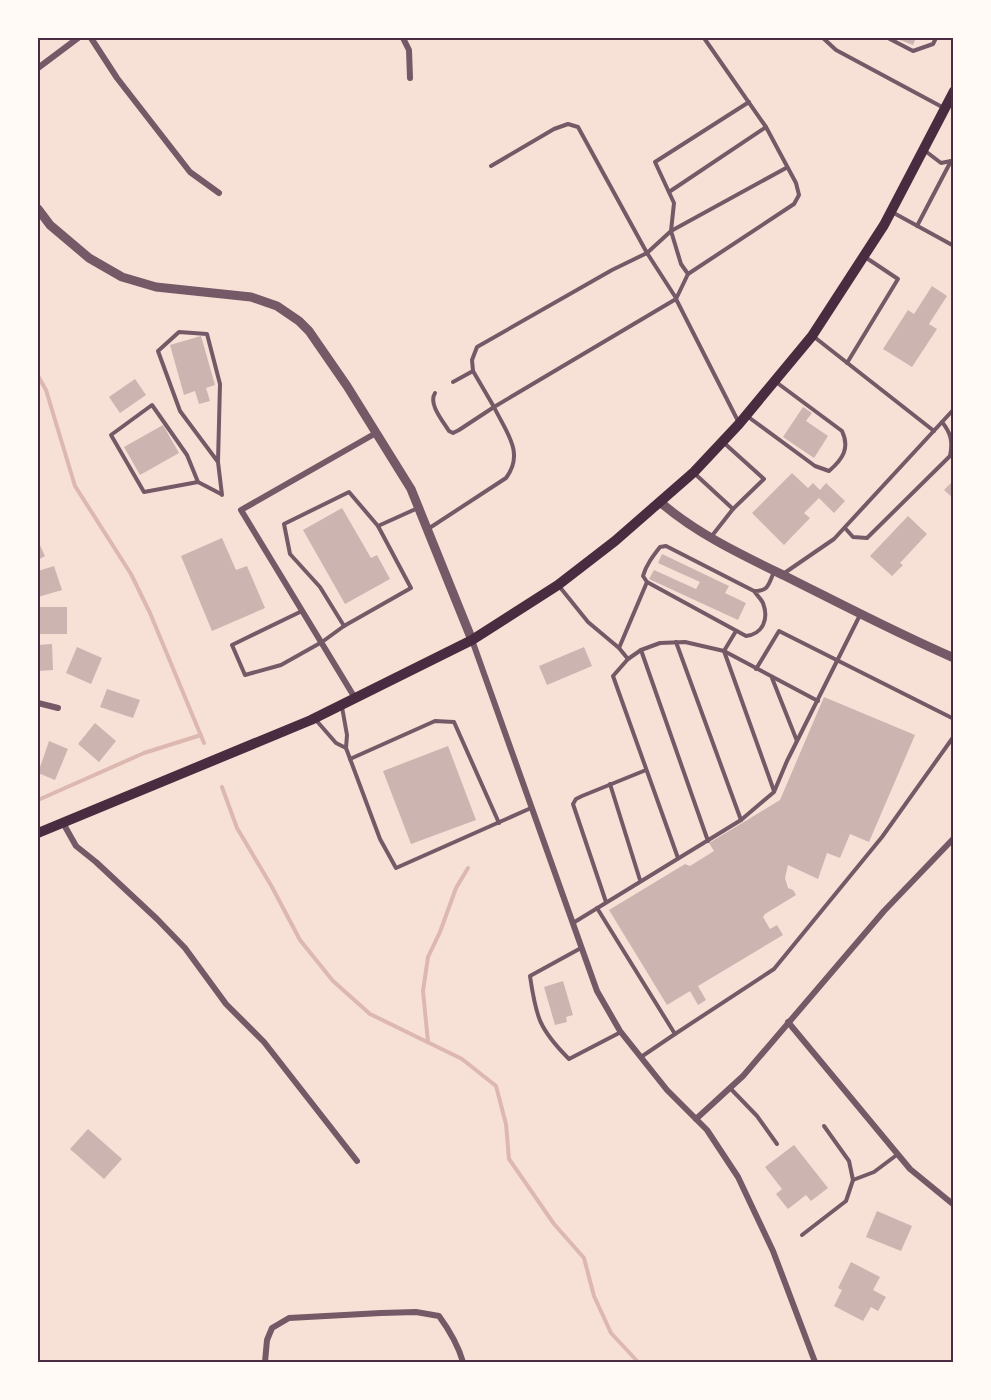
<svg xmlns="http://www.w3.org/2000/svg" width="991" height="1400" viewBox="0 0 991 1400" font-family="Mulish,sans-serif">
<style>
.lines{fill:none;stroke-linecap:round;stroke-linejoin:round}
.stream{stroke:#dcb8b0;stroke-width:4}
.building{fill:#ccb4b1}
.service{stroke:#755966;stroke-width:4}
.minor{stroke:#755966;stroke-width:6}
.tertiary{stroke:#755966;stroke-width:9}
.secondary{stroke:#4a2c40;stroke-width:10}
.neatline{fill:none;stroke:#4a2c40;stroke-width:2}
</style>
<rect width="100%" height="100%" fill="#f7e1d7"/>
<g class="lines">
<g class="stream">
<path d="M38 376 46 390 75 486 131 574 150 613 204 743"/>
<path d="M222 787 237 828 272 887 300 940 333 981 370 1014 462 1059 496 1086 506 1124 509 1159 554 1224 584 1258 594 1296 611 1333 638 1362"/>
<path d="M38 800 144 753 201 735"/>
<path d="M428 1042 423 991 428 957 440 932 456 888 468 868"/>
</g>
</g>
<g class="building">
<path d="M895 38H916L913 45Z"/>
<path d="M932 286 947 296 929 324 937 329 912 367 883 349 908 310 914 314Z"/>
<path d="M201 336 215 385 206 388 210 401 199 404 195 391 184 395 170 345Z"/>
<path d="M135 379 146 395 120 413 109 397Z"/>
<path d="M803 407 812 413 806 421 828 436 814 458 783 437Z"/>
<path d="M163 425 179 453 140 475 124 447Z"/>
<path d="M792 473 808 488 813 483 820 490 826 483 845 501 834 513 819 498 804 513 810 518 784 545 752 513Z"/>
<path d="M954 480V499L944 490Z"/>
<path d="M342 508 371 558 377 555 390 579 345 604 303 530Z"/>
<path d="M908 516 927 534 900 563 903 565 892 576 870 556Z"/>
<path d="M222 538 236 570 247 566 265 608 212 631 181 556Z"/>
<path d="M38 541 45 556 38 560Z"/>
<path d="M662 554 729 586 725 593 746 603 738 620 649 579 654 570 696 589 700 582 658 563Z"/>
<path d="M54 566 62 590 38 597V571Z"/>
<rect x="38" y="607" width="29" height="27"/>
<path d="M52 644 53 670 38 671V645Z"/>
<path d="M77 647 102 658 91 684 66 673Z"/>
<path d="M584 647 592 666 547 685 539 666Z"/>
<path d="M107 689 140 700 133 718 100 707Z"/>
<path d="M824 697 915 735 869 842 850 834 840 858 827 853 818 879 788 865 785 878 788 888 793 890 796 895 765 914 763 917 770 929 777 925 783 935 698 986 706 1000 698 1005 690 991 667 1005 609 910 685 864 690 866 714 851 709 843 780 800Z"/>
<path d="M95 723 116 741 99 762 78 744Z"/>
<path d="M49 741 68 749 55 780 38 773Z"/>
<path d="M448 746 476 820 411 844 383 771Z"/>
<path d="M563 981 573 1015 566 1017 567 1022 555 1025 544 987Z"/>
<path d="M88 1129 122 1159 104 1179 70 1149Z"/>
<path d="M794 1145 828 1188 811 1201 806 1195 788 1209 776 1194 782 1189 765 1167Z"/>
<path d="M877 1211 912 1226 901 1251 866 1237Z"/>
<path d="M851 1262 880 1277 873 1290 886 1297 878 1311 871 1307 863 1321 834 1306 842 1290 838 1288Z"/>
</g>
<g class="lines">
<g class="service">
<path d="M823 38 836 50 944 108"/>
<path d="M888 38 913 51 933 44 936 38"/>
<path d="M924 150 941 163 951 161"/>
<path d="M491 166 554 129 568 124 578 127 647 253 671 231 786 168"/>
<path d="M669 192 766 127"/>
<path d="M892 212 954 246"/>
<path d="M917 226 951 161"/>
<path d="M688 274 681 264 671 231 674 203 655 162 749 102"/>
<path d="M676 299 688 274 794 204 799 195 796 183 766 127 704 38"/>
<path d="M813 336 934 431"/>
<path d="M847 363 898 279 865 257"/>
<path d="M453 382 473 371 472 360 477 347 612 270 647 253 676 298"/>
<path d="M435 393C428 404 443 421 449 431L453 433 459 430 494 407 473 371"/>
<path d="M747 416 815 466 829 471C843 459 850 448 842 431L776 382"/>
<path d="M723 442 764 479 733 509"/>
<path d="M218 462 180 411 158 351 179 332 207 334 220 384 218 462 222 495"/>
<path d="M694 473 733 509 711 537"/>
<path d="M198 482 144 492 111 435 152 405 187 455 198 482 221 494"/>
<path d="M845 528 853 537 867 538 950 456C953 442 951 433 942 422"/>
<path d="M428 529 506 478C525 453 506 432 494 407L676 299 739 423"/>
<path d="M783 574 834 539 954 409"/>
<path d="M559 586 588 622 619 648 628 659 641 650 660 643 685 642 724 651 818 701"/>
<path d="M754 591C756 594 761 599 763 603 769 619 763 634 746 636L647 582 643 576C646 565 653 556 660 547L666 546 754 591C769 591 768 585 774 572"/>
<path d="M302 611 232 645 245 675 281 665 322 642 344 626 411 588 378 526 418 508"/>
<path d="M344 626 320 587 290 554 284 524 349 492 378 526"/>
<path d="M736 631 724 651 774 791"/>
<path d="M676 642 741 820"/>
<path d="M619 648 647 582"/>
<path d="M641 650 708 841"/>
<path d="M628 659 613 676 678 858"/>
<path d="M756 669 779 631 954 719"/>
<path d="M772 678 797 741"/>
<path d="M315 719 336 743 346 748 347 735 342 707"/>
<path d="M346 748 380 839 396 868 531 808"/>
<path d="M350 759 435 721 454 722 499 823"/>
<path d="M610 784 640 880"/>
<path d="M606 902 573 804 576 799 582 796 646 770"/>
<path d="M597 908 675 1034 641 1057"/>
<path d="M573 923 741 820 774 792 787 761 860 615"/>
<path d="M581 948 530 976C536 1017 539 1029 569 1059L621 1032"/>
<path d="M675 1034 774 969 882 837 954 736"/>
<path d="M730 1088 757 1116 777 1144"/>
<path d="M853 1180 874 1172 898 1154"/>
<path d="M802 1235 846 1201 853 1180 849 1161 824 1126"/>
</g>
<g class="minor">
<path d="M91 38 117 78 190 172 219 193"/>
<path d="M403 38 409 50 410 78"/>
<path d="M38 68 78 38"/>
<path d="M472 640 597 991 620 1031 667 1090 707 1130 738 1177 773 1251 815 1362"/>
<path d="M355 698 241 510 376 433"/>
<path d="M38 703 58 708"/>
<path d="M63 823 76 846 96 862 157 919 185 948 226 1004 264 1042 357 1161"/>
<path d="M788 1022 910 1169 954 1205"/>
<path d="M696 1119 743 1076 884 911 954 838"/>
<path d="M265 1362 267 1340 272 1328 289 1318 381 1313 416 1312 439 1316C450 1331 458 1345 463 1362"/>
</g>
<g class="tertiary">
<path d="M38 209 50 225 89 258 122 277 156 287 251 297 277 306 299 321 309 331 347 386 411 489 472 640"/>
<path d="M660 502C697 534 742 555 785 576 841 604 896 633 954 658"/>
</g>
<path class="secondary" d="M38 833 311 720 472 640 558 585 615 541 694 472 739 424 812 336 884 225 954 91"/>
</g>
<rect width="991" height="1400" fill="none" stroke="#fffaf5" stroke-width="78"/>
<rect x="39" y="39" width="913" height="1322" class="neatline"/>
</svg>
